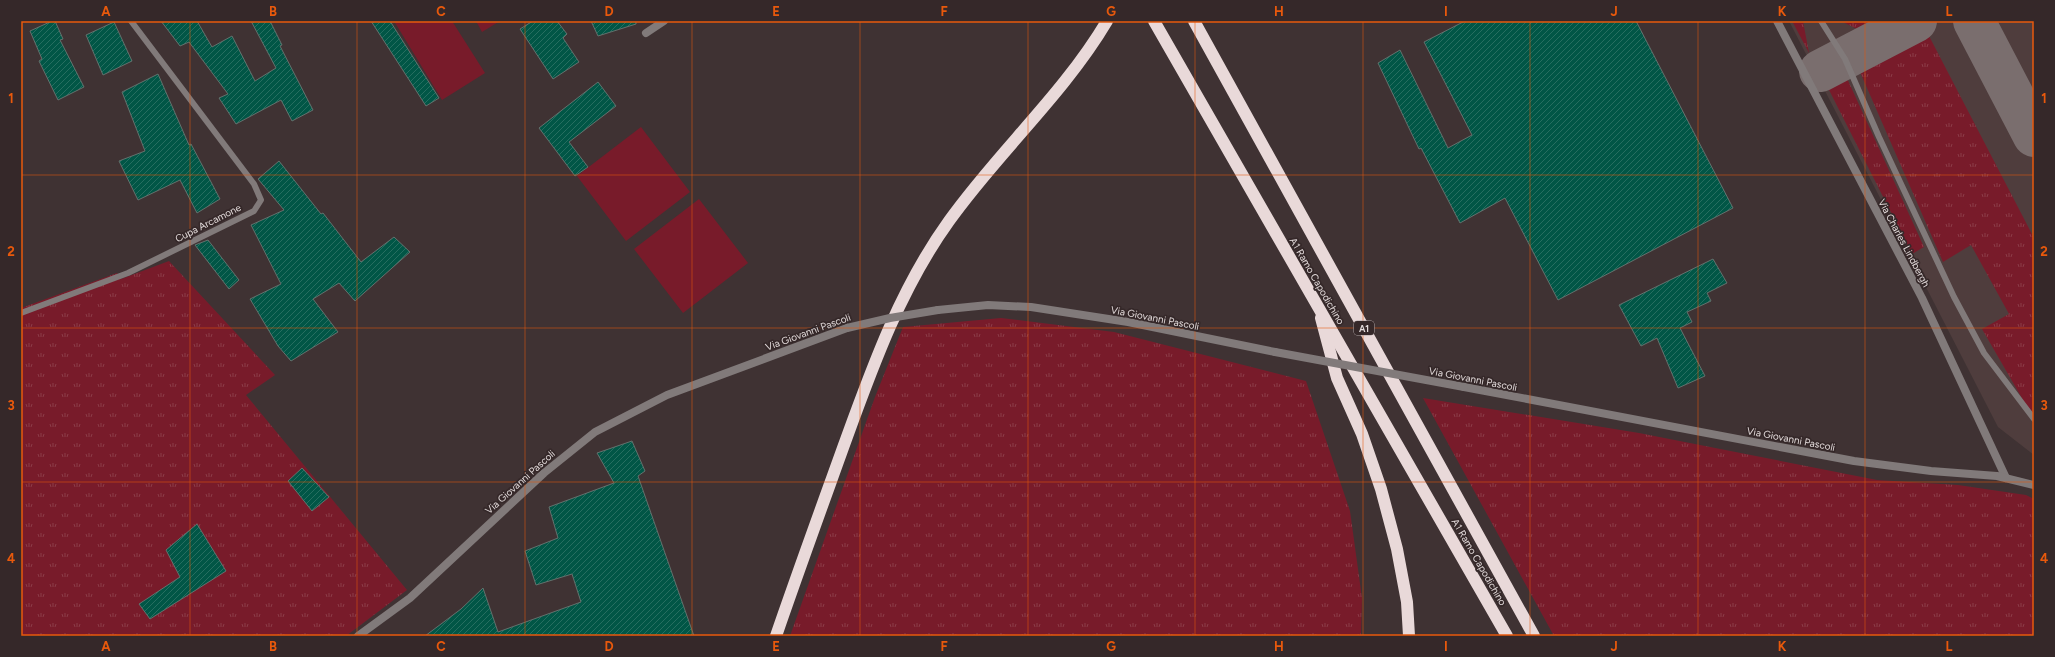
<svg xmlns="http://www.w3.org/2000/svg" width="2055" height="657" viewBox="0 0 2055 657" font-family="Figtree,sans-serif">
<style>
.built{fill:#4f3d3d}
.grass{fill:url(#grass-tufts)}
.garden{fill:#781b2a}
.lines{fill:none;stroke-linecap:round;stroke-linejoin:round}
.taxiway{stroke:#7a6e6e;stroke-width:42}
.building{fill:url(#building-hatch);stroke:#63716d}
.service{stroke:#817a7a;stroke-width:6}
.minor{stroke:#817a7a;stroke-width:8}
.tertiary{stroke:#817a7a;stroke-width:8}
.motorway{stroke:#e9d9d9;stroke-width:12}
.tertiary-bridge{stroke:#817a7a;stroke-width:8}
.grid{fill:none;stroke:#e8590c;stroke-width:1;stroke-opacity:0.55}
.labels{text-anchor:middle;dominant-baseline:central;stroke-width:3.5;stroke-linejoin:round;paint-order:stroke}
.shield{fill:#352829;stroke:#afa5a6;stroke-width:1}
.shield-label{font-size:9px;font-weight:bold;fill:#e3dbdb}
.street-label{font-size:10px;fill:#e3dbdb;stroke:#352829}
.neatline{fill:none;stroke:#e8590c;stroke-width:1.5}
.grid-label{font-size:13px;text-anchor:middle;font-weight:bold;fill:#e8590c}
</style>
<defs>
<pattern id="grass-tufts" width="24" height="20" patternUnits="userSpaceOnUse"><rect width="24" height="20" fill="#781b2a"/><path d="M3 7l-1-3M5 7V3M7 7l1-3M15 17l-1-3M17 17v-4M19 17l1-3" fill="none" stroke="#8b3c48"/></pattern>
<pattern id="building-hatch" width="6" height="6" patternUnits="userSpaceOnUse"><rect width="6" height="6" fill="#015646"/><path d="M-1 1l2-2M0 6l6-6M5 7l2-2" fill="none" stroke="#266e60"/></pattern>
</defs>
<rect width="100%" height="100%" fill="#3f3233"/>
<path class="built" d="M1789 21H2034V455L1998 427Z"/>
<g class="grass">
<path d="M1792 21H1803L1809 53Z"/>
<path d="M1841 21H1874L1859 30Z"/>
<path d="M1928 34 2034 238V419L1982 329 2009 314 1971 245 1943 262 1860 72Z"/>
<path d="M1846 76 1924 247 1912 254 1826 84Z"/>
<path d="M169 261 275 375 246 395 407 590 346 636H21V308L117 273 121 279Z"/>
<path d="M1001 318 1114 332 1306 381 1350 511 1362 598 1361 636H790L875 397 903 327Z"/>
<path d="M1423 398 1639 433 1877 480 1958 485 2026 495 2034 499V636H1554Z"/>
</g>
<g class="garden">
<path d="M394 21H452L485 73 442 100Z"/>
<path d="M476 21H500L482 32Z"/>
<path d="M641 127 690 192 626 241 577 176Z"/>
<path d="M699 199 748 263 683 313 634 249Z"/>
</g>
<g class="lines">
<g class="taxiway">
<path d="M1974 21 2034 136"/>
<path d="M1820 71 1916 21"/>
</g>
</g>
<g class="building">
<path d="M52 21H55L63 39 60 40 84 87 58 100 39 61 42 59 30 31Z"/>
<path d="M161 21H197L212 47 232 36 255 81 276 68 251 21H270L282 45 280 46 313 110 292 121 281 100 236 124 219 98 228 94 189 42 180 46Z"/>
<path d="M371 21H390L439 98 426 106Z"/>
<path d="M533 21H557L567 34 563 38 579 62 553 79 520 29Z"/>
<path d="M591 21H636V24L598 36Z"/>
<path d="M1465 21H1636L1733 208 1558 300 1505 198 1460 223 1421 148 1419 149 1378 63 1400 50 1448 148 1472 135 1424 42Z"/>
<path d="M114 22 132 61 103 75 86 35Z"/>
<path d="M158 74 189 145 191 144 220 199 197 213 180 180 138 200 119 161 145 151 122 92Z"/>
<path d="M598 82 616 106 569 142 588 167 575 176 539 128Z"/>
<path d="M279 161 321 214 323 213 361 262 394 237 410 252 355 301 339 283 313 299 338 332 291 361 278 346 250 299 281 284 251 225 284 210 258 179Z"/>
<path d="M208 240 239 280 229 289 195 245Z"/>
<path d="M1713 259 1727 283 1707 293 1711 301 1687 312 1692 322 1680 328 1705 376 1678 388 1657 338 1641 346 1619 305Z"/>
<path d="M632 441 645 471 638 476 694 636H425L461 609 483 588 498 632 581 602 572 574 536 585 525 551 558 538 549 507 614 483 597 453Z"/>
<path d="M302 468 329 497 312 511 288 481Z"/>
<path d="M197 524 226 571 150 619 139 604 180 577 166 550Z"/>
</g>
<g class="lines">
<g class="service">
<path d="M1821 21 1845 59 1879 137 1954 297 1984 353 2034 419"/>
<path d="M21 313 128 273 254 211 261 200 254 184 131 21"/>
</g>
<path class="minor" d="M646 33 664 21"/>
<g class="tertiary">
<path d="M1777 21 1922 298 2006 478"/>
<path d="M938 310 988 305 1031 307 1128 322 1275 352"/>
<path d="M1464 387 1854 461 1931 471 1997 476 2034 485"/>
<path d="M358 636 410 598 544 473 595 432 667 395 847 328"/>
</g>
<g class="motorway">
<path d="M1154 21 1507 636"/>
<path d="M1194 21 1534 636"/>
<path d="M1321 318 1337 378 1362 434 1381 489 1397 549 1407 602 1409 636"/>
<path d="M776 636C798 572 821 509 844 445 872 368 900 289 949 221 998 152 1063 95 1107 21"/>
</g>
<g class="tertiary-bridge">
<path d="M847 328 890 318 938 310"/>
<path d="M1275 352 1464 387"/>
</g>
</g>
<path class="grid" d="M190 21V636M357 21V636M525 21V636M692 21V636M860 21V636M1028 21V636M1195 21V636M1363 21V636M1530 21V636M1698 21V636M1865 21V636M21 175H2034M21 328H2034M21 482H2034"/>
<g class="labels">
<rect class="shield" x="1354" y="321" width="20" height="14" rx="3"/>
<g class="shield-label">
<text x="1364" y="328">A1</text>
</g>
<g class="street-label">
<text transform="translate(208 223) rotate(-27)">Cupa Arcamone</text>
<text transform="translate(1904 243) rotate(62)">Via Charles Lindbergh</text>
<text transform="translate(1317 281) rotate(60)">A1 Ramo Capodichino</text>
<text transform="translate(1155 318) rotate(11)">Via Giovanni Pascoli</text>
<text transform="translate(808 332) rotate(-20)">Via Giovanni Pascoli</text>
<text transform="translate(1473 379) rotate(11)">Via Giovanni Pascoli</text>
<text transform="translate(1791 439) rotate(11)">Via Giovanni Pascoli</text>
<text transform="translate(520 482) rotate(-42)">Via Giovanni Pascoli</text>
<text transform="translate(1479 562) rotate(60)">A1 Ramo Capodichino</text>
</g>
</g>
<rect width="2055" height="657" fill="none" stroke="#352829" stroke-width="44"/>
<rect x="22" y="22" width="2011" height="613" class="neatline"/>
<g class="grid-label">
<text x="106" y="16">A</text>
<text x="273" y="16">B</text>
<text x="441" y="16">C</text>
<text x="609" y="16">D</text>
<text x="776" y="16">E</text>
<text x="944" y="16">F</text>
<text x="1111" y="16">G</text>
<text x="1279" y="16">H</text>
<text x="1446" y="16">I</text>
<text x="1614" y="16">J</text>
<text x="1782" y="16">K</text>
<text x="1949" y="16">L</text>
<text x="11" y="103">1</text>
<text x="2044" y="103">1</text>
<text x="11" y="256">2</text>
<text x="2044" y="256">2</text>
<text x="11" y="410">3</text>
<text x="2044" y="410">3</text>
<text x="11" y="563">4</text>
<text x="2044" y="563">4</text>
<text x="106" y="651">A</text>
<text x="273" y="651">B</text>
<text x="441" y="651">C</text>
<text x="609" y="651">D</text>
<text x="776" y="651">E</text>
<text x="944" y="651">F</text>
<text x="1111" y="651">G</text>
<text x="1279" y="651">H</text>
<text x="1446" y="651">I</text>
<text x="1614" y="651">J</text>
<text x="1782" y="651">K</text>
<text x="1949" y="651">L</text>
</g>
</svg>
